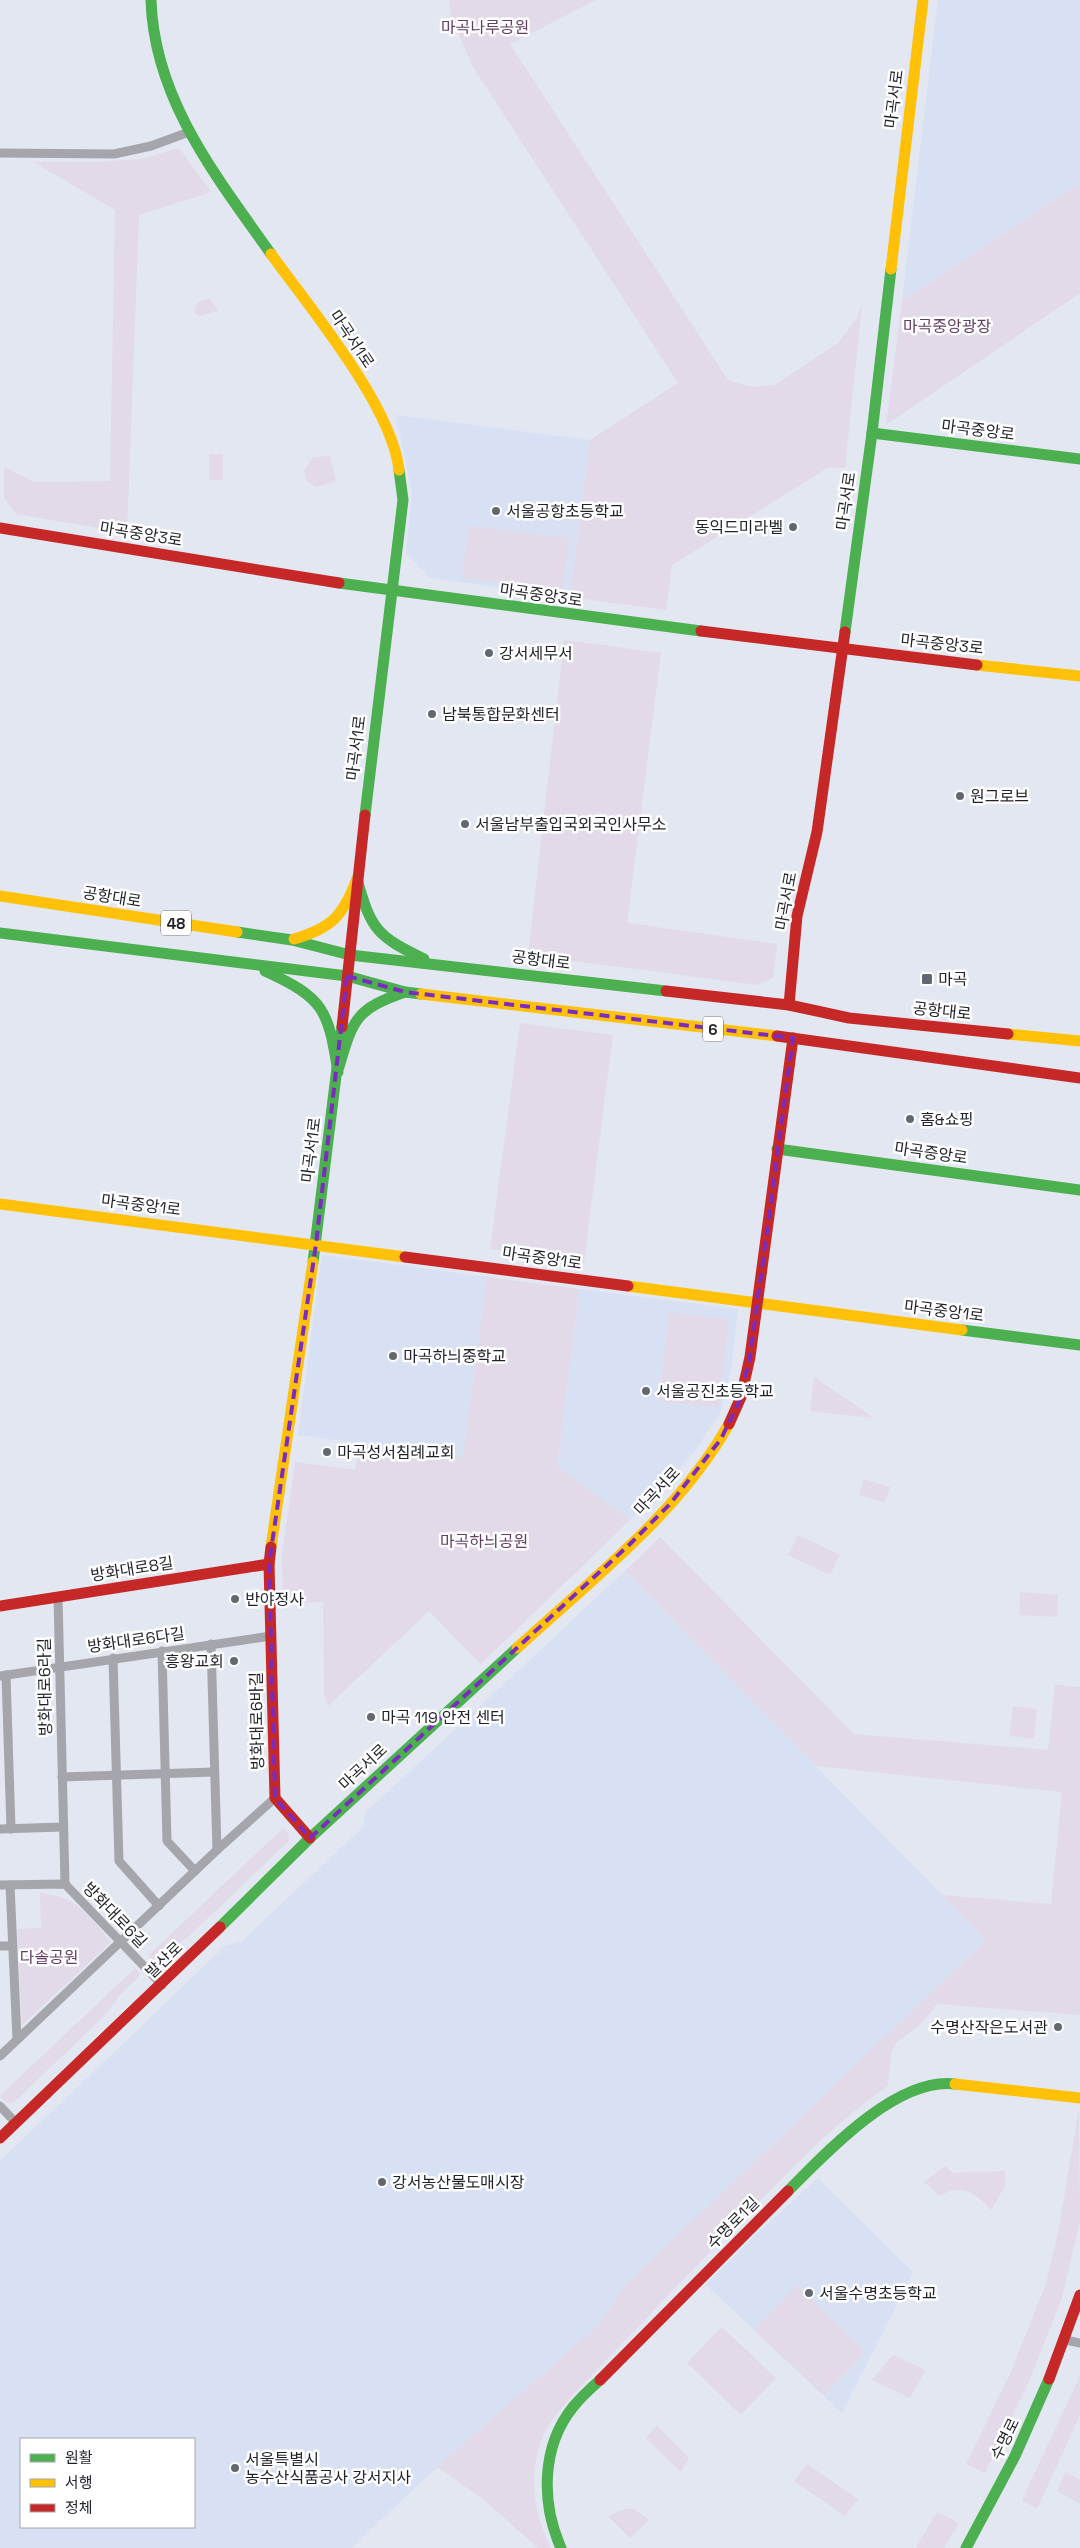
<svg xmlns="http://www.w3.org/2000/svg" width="1080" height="2548" viewBox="0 0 1080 2548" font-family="'Space Grotesk','Noto Sans KR',sans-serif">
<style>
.built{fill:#d8e0f3;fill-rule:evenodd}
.green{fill:#e2dae8}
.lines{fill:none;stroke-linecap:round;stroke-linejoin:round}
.street{stroke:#a4a6ab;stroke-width:9}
.fast{stroke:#4caf50;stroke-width:11}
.slow{stroke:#ffc107;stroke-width:11}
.jam{stroke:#c62828;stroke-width:11}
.marked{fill:none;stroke:#7b2cbf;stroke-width:4;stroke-dasharray:10 6;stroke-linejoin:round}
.poi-dot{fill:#63676f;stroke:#fff;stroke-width:2}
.labels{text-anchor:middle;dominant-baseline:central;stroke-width:5;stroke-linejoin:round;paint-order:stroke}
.shield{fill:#fff;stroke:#626469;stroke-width:1}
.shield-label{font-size:15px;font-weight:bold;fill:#1f2229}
.park-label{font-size:16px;fill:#634063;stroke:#fff}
.street-label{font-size:16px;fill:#1f2229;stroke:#fff}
.poi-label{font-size:16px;fill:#1f2229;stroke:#fff;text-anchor:start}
</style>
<rect width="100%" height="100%" fill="#e2e7f1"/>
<g class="built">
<path d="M938 0H1080V183L902 301Z"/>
<path d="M396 415 590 440 570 597 430 578 406 553 412 493Z"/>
<path d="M322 1255 487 1277 463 1457 298 1435Z"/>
<path d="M579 1289 738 1309 731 1369 720 1413 693 1453 665 1485 630 1520 557 1466Z"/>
<path d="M625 1571 986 1940 631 2280 616 2298 601 2323 437 2467 351 2548H0V2161L225 1946 242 1941 363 1827 365 1813ZM21 2439H194V2527H21Z"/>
<path d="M818 2178 913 2272 842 2413 706 2285 754 2236Z"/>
</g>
<g class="green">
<path d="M449 0H596L510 44 728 380 752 387 775 385 838 343 857 318 862 304 845 468 829 467 672 565 666 610 570 597 590 440 678 383 473 67 451 17Z"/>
<path d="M179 148 211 192 139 215 127 533 16 514 4 498V467L35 482 110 481 115 210 34 162H94L141 159Z"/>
<path d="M1080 183V293L886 425 902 301Z"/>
<path d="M209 298 219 311 199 316 194 312 198 302Z"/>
<rect x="209" y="454" width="14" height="26"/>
<path d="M330 456 336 481 316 487 307 481 304 471 313 457Z"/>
<path d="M469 526 569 538 563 590 462 578Z"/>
<path d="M564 640 661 653 627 923 777 944 773 978 758 985 528 955Z"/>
<path d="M520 1023 613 1035 584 1262 490 1249Z"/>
<path d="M487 1277 579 1289 557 1466 630 1520 481 1664 429 1611 328 1706 324 1694 323 1602 283 1603 282 1555 295 1462 355 1470 359 1443 463 1457Z"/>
<path d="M669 1312 729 1319 719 1408 659 1401Z"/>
<path d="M814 1377 874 1418 810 1411Z"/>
<path d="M864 1479 890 1487 885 1502 859 1495Z"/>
<path d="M798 1535 840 1555 830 1575 788 1555Z"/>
<path d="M660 1537 854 1734 1048 1750 1055 1685 1080 1687V2015L937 2004 922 2023 896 2043 891 2053 888 2086C839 2119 799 2162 758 2203 695 2266 634 2331 573 2395 563 2407 549 2421 543 2436 528 2474 533 2512 551 2548H538L483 2499 437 2467 601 2323 616 2298 631 2280 986 1940 941 1895 1051 1904 1062 1792 816 1766 625 1571Z"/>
<path d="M1020 1592 1058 1595 1057 1617 1019 1615Z"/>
<path d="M1013 1706 1037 1709 1034 1739 1009 1736Z"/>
<path d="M283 1828 289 1835V1841L190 1935 158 1960H152L148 1956Z"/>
<path d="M40 1893C77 1896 89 1916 111 1942L22 2025 17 1929 41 1928Z"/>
<path d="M135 1968 139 1973V1977L119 1996 105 2015 13 2103H6L0 2096Z"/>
<path d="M1079 2108 1080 2220 1062 2298 1030 2379 985 2473 966 2464 1010 2374 1046 2284 1059 2229Z"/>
<path d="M945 2166 953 2173 1005 2171V2186L991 2210C977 2194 960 2182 940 2196L924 2182Z"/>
<path d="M797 2285 866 2352 824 2395 754 2330Z"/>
<path d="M722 2327 776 2378 741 2415 687 2363Z"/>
<path d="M893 2355 925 2370 910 2398 872 2380Z"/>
<path d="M1080 2376V2415L1037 2509 1022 2500Z"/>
<path d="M657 2426 689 2458 681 2472 646 2438Z"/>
<path d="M807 2464 858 2499 845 2516 794 2481Z"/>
<path d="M1066 2472 1080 2480V2504L1057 2491Z"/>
<path d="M625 2509H634L649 2520 630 2538 608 2516Z"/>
<path d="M937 2512 959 2523 944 2548H916Z"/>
</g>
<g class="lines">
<g class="street">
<path d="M0 153 114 154 151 146 189 132"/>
<path d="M58 1597 65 1884"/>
<path d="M211 1644 217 1850"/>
<path d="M162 1651 167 1841 195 1871"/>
<path d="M113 1658 119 1861 159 1906"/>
<path d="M6 1675 11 1829"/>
<path d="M0 1676 271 1636"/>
<path d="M62 1777 214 1772"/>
<path d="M0 1829 63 1827"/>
<path d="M0 1885 65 1884 162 1985"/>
<path d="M10 1885 17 2039"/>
<path d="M0 1946H12"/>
<path d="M0 2056 217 1850 275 1798"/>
<path d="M0 2106 16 2123"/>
<path d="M1066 2340 1080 2343"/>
</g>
<g class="fast">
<path d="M151 0C154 99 216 176 271 254"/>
<path d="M872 433 1080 459"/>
<path d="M339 583 701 631"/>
<path d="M845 632 872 433 891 269"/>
<path d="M365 815 403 500 399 470"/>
<path d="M357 879C371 930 377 936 424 959"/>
<path d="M237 932 292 940 350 955 666 991"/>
<path d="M0 933 347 976 405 992 421 994"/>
<path d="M265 971C324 998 328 1009 338 1072"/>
<path d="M339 1067C353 1019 356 1009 405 992"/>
<path d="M777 1149 1080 1190"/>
<path d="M313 1262 342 1027"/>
<path d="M962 1330 1080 1345"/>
<path d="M220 1927 310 1838 517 1648"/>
<path d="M788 2191C826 2153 896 2077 955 2084"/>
<path d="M561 2548C541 2503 541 2447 573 2407 581 2397 591 2388 600 2380"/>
<path d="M966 2548 1015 2456 1049 2379"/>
</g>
<g class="slow">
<path d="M271 254C310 308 392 406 399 470"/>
<path d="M891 269 923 0"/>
<path d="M977 665 1080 676"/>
<path d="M0 896 237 932"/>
<path d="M294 939C332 928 343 916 357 879"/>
<path d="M421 994 777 1036"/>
<path d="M1008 1034 1080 1041"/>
<path d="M0 1204 405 1257"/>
<path d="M628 1286 962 1330"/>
<path d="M271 1547 313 1262"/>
<path d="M517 1648C592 1579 679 1513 729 1424"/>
<path d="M955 2084 1080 2098"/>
</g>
<g class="jam">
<path d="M0 528 339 583"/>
<path d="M701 631 977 665"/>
<path d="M666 991 789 1005 849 1018 1008 1034"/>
<path d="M789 1005 797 916 817 832 845 632"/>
<path d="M342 1027 365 815"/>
<path d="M777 1036 1080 1078"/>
<path d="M405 1257 628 1286"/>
<path d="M729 1424 741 1397 750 1357 793 1038"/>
<path d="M271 1547 269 1564 275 1798 310 1838"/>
<path d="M0 1606 269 1564"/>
<path d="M0 2138 220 1927"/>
<path d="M1049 2379 1080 2295"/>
<path d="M600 2380 788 2191"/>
</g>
</g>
<path class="marked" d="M347 976 405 992 793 1038 750 1357 739 1402 721 1439 670 1504 629 1545 310 1838 275 1798 269 1564 316 1244Z"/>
<g class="poi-dot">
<circle cx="496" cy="511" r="5"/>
<circle cx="793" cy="527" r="5"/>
<circle cx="489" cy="653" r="5"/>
<circle cx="432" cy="714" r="5"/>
<circle cx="960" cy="796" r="5"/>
<circle cx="465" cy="824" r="5"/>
<rect x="921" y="973" width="12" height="12" rx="2.5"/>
<circle cx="910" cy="1119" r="5"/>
<circle cx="393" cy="1356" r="5"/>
<circle cx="646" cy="1391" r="5"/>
<circle cx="327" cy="1452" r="5"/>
<circle cx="235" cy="1599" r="5"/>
<circle cx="234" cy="1661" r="5"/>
<circle cx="371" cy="1717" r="5"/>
<circle cx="1058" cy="2027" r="5"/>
<circle cx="382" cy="2182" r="5"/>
<circle cx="809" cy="2293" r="5"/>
<circle cx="235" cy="2468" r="5"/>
</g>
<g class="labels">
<g class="shield">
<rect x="161" y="910.5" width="30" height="25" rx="4"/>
<rect x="703" y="1016.5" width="20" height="25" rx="4"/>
</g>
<g class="shield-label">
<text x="176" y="923">48</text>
<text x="713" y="1029">6</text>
</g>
<g class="park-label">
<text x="485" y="27">마곡나루공원</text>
<text x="947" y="326">마곡중앙광장</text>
<text x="484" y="1541">마곡하늬공원</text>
<text x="49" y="1957">다솔공원</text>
</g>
<g class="street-label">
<text transform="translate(894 99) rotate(-83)">마곡서로</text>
<text transform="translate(352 339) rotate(56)">마곡서1로</text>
<text transform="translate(978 430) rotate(7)">마곡중앙로</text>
<text transform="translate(846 501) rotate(-82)">마곡서로</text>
<text transform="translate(141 534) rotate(9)">마곡중앙3로</text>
<text transform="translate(541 595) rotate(8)">마곡중앙3로</text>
<text transform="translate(942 644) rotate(6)">마곡중앙3로</text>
<text transform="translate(356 748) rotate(-83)">마곡서1로</text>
<text transform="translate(112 897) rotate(9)">공항대로</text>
<text transform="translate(786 901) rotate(-80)">마곡서로</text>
<text transform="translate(541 960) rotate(7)">공항대로</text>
<text transform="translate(942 1011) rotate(6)">공항대로</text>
<text transform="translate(311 1150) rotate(-83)">마곡서1로</text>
<text transform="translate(931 1153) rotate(8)">마곡중앙로</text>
<text transform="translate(141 1205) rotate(7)">마곡중앙1로</text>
<text transform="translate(542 1258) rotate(8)">마곡중앙1로</text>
<text transform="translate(944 1311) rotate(7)">마곡중앙1로</text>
<text transform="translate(657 1491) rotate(-47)">마곡서로</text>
<text transform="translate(132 1569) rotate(-9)">방화대로8길</text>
<text transform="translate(136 1640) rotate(-8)">방화대로6다길</text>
<text transform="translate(45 1687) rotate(-91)">방화대로6라길</text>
<text transform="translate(257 1721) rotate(-91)">방화대로6바길</text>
<text transform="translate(363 1767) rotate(-43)">마곡서로</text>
<text transform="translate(115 1915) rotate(46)">방화대로6길</text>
<text transform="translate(164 1960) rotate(-44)">발산로</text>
<text transform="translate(733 2223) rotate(-45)">수명로1길</text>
<text transform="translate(1005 2439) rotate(-64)">수명로</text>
</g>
<g class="poi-label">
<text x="506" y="511">서울공항초등학교</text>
<text x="783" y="527" text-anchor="end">동익드미라벨</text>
<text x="499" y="653">강서세무서</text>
<text x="442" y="714">남북통합문화센터</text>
<text x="970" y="796">원그로브</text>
<text x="475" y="824">서울남부출입국외국인사무소</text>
<text x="938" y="979">마곡</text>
<text x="920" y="1119">홈&amp;쇼핑</text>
<text x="403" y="1356">마곡하늬중학교</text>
<text x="656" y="1391">서울공진초등학교</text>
<text x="337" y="1452">마곡성서침례교회</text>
<text x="245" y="1599">반야정사</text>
<text x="224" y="1661" text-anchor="end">흥왕교회</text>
<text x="381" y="1717">마곡 119 안전 센터</text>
<text x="1048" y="2027" text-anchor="end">수명산작은도서관</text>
<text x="392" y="2182">강서농산물도매시장</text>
<text x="819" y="2293">서울수명초등학교</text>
<text x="245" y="2459">서울특별시<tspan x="245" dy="18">농수산식품공사 강서지사</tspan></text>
</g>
</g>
<rect x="20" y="2438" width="175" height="90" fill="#ffffff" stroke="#a5a7a9"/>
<rect x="30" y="2454" width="25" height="8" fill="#4caf50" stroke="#a5a7a9"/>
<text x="65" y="2463" font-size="15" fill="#1f2229">원활</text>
<rect x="30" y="2479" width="25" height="8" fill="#ffc107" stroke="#a5a7a9"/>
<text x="65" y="2488" font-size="15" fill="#1f2229">서행</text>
<rect x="30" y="2504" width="25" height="8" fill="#c62828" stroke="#a5a7a9"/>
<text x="65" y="2513" font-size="15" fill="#1f2229">정체</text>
</svg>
